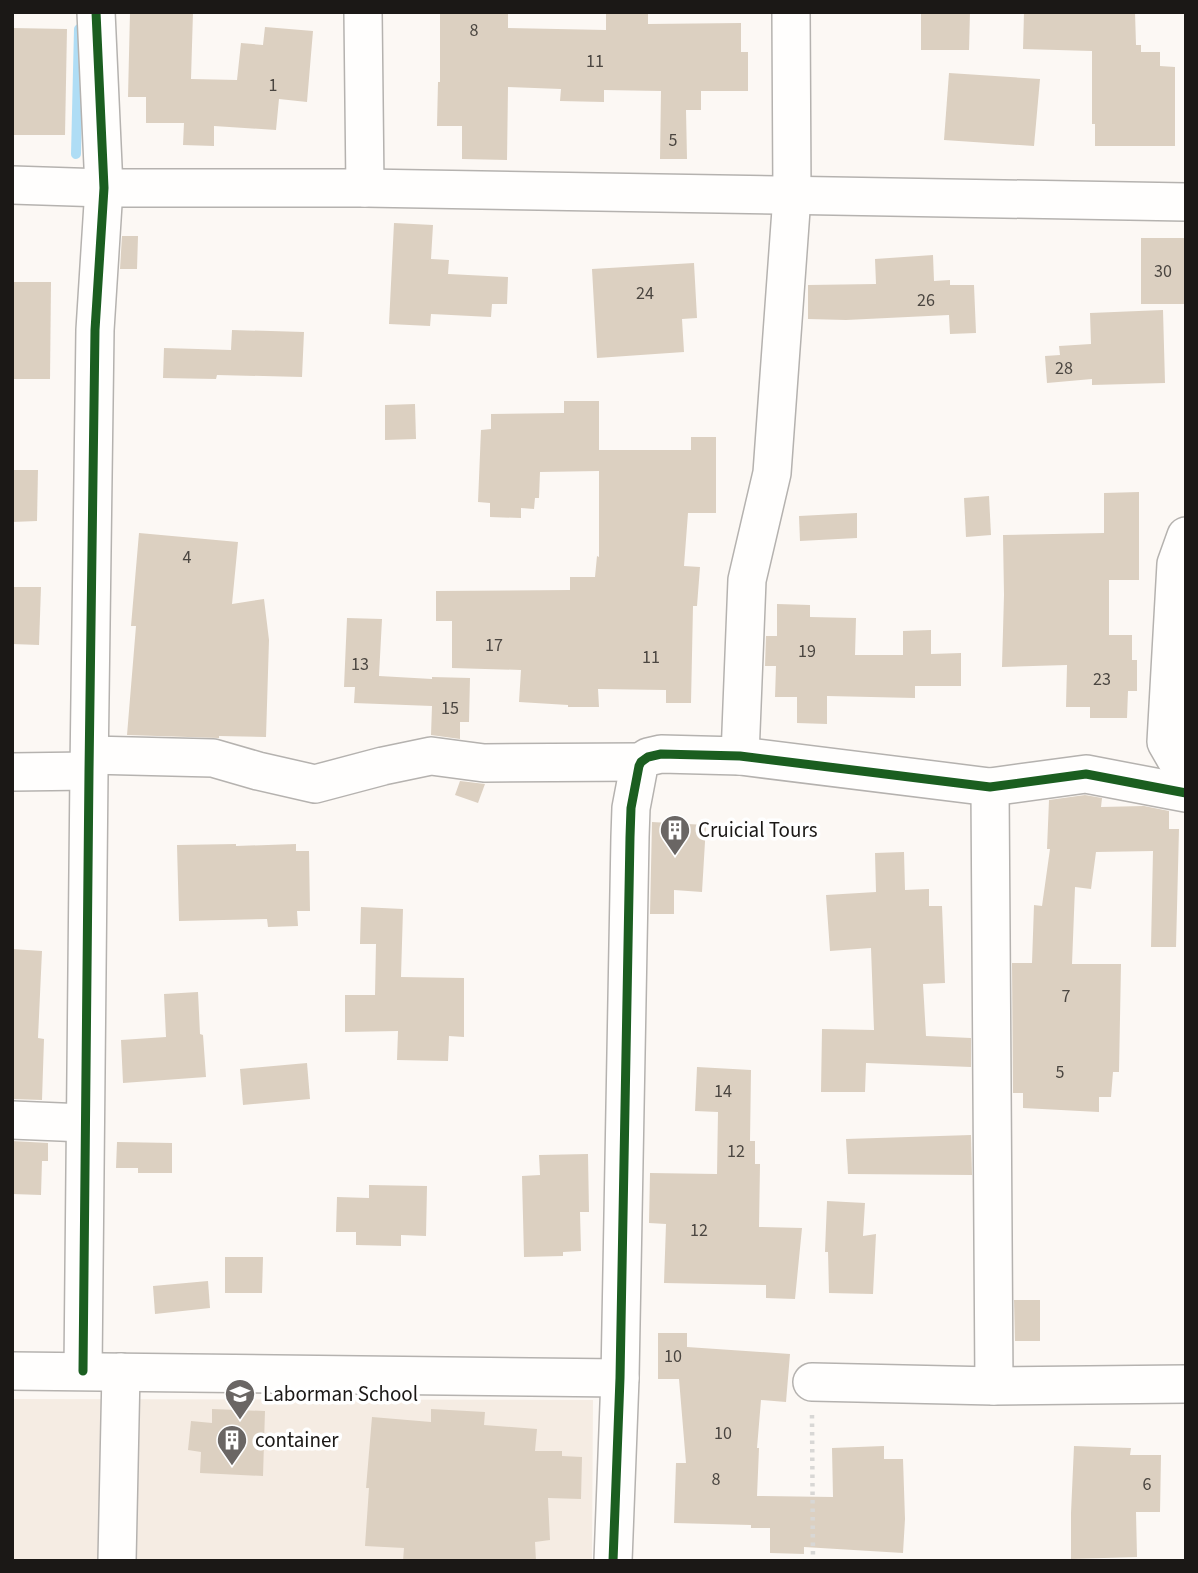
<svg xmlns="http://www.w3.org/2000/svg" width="1198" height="1573" viewBox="0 0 1198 1573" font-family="'Source Sans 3',sans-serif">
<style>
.built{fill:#f5ece3}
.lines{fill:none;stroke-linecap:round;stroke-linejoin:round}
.stream{stroke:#afddf5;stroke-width:10}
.building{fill:#dcd0c1}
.minor-casing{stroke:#b5b2af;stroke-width:40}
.path{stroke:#d8d7d5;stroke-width:4.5;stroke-dasharray:3.5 5;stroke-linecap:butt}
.minor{stroke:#fffefd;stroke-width:37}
.cycleway-casing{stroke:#fff;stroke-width:13}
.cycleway{stroke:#1b5e20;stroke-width:9}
.labels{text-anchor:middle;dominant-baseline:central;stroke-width:7;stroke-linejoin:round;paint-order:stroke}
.number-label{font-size:18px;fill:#4b4641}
.poi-label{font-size:21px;fill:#1b1816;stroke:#fff;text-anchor:start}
</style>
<rect width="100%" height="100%" fill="#fcf8f4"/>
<path class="built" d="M12 1399 593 1400 592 1561H12Z"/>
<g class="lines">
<path class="stream" d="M76 154 79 29"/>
</g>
<g class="building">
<path d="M130 12H193L191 79 237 80 241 43 263 45 265 27 313 31 307 102 279 99 276 130 214 126V146L183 145 184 123H146V97H128Z"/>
<path d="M440 12H508V28L606 30V12H648V24L741 23V52H748V91H701V110H686L687 159H660L661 91 604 90V102L560 101 561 89 508 87 507 160 462 159V126H437L438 82H440Z"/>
<path d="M921 12H970L969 50H921Z"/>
<path d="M1024 12 1090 14V12H1135L1136 45H1141V52H1160V66L1175 67V146H1095V124H1092V51L1023 49Z"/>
<path d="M12 28 67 29 65 135H12Z"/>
<path d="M949 73 1040 79 1034 146 944 140Z"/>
<path d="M394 223 433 225 431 259 449 260 448 274 508 277 507 304H492L491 317 431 314 430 326 389 324Z"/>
<path d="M122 236H138L137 269H120Z"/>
<rect x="1141" y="238" width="45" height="66"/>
<path d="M933 255 934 281 950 280V285H974L976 333 950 334 949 315 846 320 808 319V285L876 284 875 259Z"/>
<path d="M694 263 697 318 682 319 684 352 597 358 592 269Z"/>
<path d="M12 282H51L50 379H12Z"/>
<path d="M1163 310 1165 383 1092 385V379L1047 383 1045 356 1060 355 1059 346 1091 344 1090 313Z"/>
<path d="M232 330 304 332 302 377 217 375 216 379 163 378 164 348 231 350Z"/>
<path d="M564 401H599V450H691V437H716V513H688L684 566 700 567 697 606H693L691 703H666V690L598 689 599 707H568V705L519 702 521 670 452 668V621H436V591L570 590V577H595L597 556 599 557V471L540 472 539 498H535L534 509 521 508V518L490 517V503L478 502 481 430 491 429V414L564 413Z"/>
<path d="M415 404 416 439 385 440V405Z"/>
<path d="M12 470H38L37 521 12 522Z"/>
<path d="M1139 492V580H1109V635H1132V660H1137V691H1128L1127 718H1090V707H1066L1067 665 1002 667 1004 595 1003 535 1104 533V493Z"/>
<path d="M989 496 991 535 966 537 964 498Z"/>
<path d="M857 513V538L800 541 799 516Z"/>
<path d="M139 533 238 542 232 604 264 599 269 640 266 737 219 736V738L127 735 136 626H131Z"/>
<path d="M12 587H41L39 645 12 644Z"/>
<path d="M777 604 810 605V617L856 618 855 655H903V631L931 630V654L961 653V686H915V698L827 696V724L797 723V697H775L776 666H765L766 636H777Z"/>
<path d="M347 618 382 619 379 676 432 679V677L470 678 469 722H460V739L431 735 432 706 354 703 355 687H344Z"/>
<path d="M460 781 485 784 478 803 455 795Z"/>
<path d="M1085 795 1102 798 1101 807 1144 806 1169 811V829H1179L1176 947H1151L1153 851 1096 852 1091 889 1075 887 1072 964H1121L1119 1072H1113L1111 1097H1099V1112L1023 1108V1093H1013L1012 963H1032L1034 905 1042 906 1050 849H1047L1049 800Z"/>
<path d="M652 822 706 825 702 892 674 890V914H650Z"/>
<path d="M236 844V846L296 844V851H309L310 911H297L298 926 268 927 267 919 179 921 177 845Z"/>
<path d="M904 852 905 890 929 889V906H942L945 983 923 984 926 1036 971 1038V1067L866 1063 865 1092H821L822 1029 874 1030 871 948 830 951 826 895 876 892 875 853Z"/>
<path d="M361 907 403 909 401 977 464 978V1037L449 1036 448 1061 397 1060 398 1031 345 1032V995H375L376 944H360Z"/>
<path d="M12 949 42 951 38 1038 44 1039 42 1100 12 1099Z"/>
<path d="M198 992 200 1034 203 1035 206 1077 123 1083 121 1040 166 1037 164 994Z"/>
<path d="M307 1063 310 1099 243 1105 240 1069Z"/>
<path d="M697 1067 751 1070 750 1141H755V1164H760L759 1227 802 1228 795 1299 766 1298V1285L664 1283 666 1224 649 1223 650 1173 717 1174 718 1112 695 1111Z"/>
<path d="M971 1135 972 1175 848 1174 846 1139Z"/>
<path d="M12 1141 48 1143V1161H42L41 1195 12 1194Z"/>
<path d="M117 1142 172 1143V1173H138V1168H116Z"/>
<path d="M588 1154 589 1212H580L581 1251 563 1252V1256L524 1257 522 1176 540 1175 539 1155Z"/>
<path d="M369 1185 427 1186 426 1236 401 1235V1246L356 1245V1232H336L337 1197 369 1198Z"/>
<path d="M827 1201 865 1203 863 1236 876 1234 873 1294 829 1293 828 1252H825Z"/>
<path d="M225 1257H263L262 1293H225Z"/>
<path d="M208 1281 210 1308 155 1314 153 1286Z"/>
<path d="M1014 1300H1040V1341H1015Z"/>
<path d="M658 1333H687V1347L790 1354 786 1402 761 1400 757 1448H759L757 1496 833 1497 832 1448 884 1446V1459H903L905 1519 903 1553 804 1547V1554L770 1553V1528H751V1525L674 1523 676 1463H686L679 1379H658Z"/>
<path d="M212 1409 265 1411 263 1476 200 1473 201 1452 188 1450 191 1421 212 1423Z"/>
<path d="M431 1409 485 1412 484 1425 537 1429 535 1451H562V1456L582 1457 581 1499 548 1498 550 1540 535 1542 536 1561H403L404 1548 365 1546 369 1488H366L372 1417 431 1422Z"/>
<path d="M1074 1446 1131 1448 1130 1455H1161L1160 1512H1136L1137 1557 1071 1559V1513Z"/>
</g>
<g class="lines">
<g class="minor-casing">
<g id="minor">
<path d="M363 12 365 188"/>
<path d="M12 185 104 188H365L1186 202"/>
<path d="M1186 536 1176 564 1166 742 1186 777"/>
<path d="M90 755 213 758 258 771 315 784 383 766 431 756 484 763 641 762"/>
<path d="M740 756 747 580 772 473 792 196 791 12"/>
<path d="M12 772 89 771"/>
<path d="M990 787 994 1386"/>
<path d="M12 1120 85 1123"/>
<path d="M12 1371 620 1378"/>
<path d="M83 1371 89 771 95 330 104 188 96 12"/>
<path d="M812 1382 994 1386 1186 1384"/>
<path d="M117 1561 121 1372"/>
<path d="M613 1561 620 1378 630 837 631 808 639 766 641 762 648 757 661 754 740 756 990 787 1086 774 1186 793"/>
</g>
</g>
<path class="path" d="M812 1415 813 1561"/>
<use href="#minor" class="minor"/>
<g class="cycleway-casing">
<g id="cycleway">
<path d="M83 1371 89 771 95 330 104 188 96 12"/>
<path d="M613 1561 620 1378 630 837 631 808 639 766 641 762 648 757 661 754 740 756 990 787 1086 774 1186 793"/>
</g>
</g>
<use href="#cycleway" class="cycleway"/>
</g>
<defs>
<g id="building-pin" transform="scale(1.575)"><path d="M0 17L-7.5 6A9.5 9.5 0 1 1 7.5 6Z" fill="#6a6664" stroke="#fff"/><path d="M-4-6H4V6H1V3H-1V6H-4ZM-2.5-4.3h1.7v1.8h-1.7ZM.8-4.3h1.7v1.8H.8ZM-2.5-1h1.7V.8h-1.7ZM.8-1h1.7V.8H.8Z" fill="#fff"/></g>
<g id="school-pin" transform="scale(1.575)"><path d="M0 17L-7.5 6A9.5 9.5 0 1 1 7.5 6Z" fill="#6a6664" stroke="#fff"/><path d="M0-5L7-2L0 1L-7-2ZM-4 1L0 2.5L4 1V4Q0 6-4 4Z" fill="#fff"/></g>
</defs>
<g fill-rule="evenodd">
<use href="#building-pin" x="675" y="830"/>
<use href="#school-pin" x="240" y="1394"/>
<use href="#building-pin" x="232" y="1440"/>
</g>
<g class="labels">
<g class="number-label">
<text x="474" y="30">8</text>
<text x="595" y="61">11</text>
<text x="273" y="85">1</text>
<text x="673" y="140">5</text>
<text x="1163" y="271">30</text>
<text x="645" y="293">24</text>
<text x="926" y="300">26</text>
<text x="1064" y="368">28</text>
<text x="187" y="557">4</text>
<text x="494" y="645">17</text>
<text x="807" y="651">19</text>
<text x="651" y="657">11</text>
<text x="360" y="664">13</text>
<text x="1102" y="679">23</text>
<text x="450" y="708">15</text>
<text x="1066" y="996">7</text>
<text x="1060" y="1072">5</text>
<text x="723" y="1091">14</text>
<text x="736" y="1151">12</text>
<text x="699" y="1230">12</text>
<text x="673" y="1356">10</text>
<text x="723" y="1433">10</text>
<text x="716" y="1479">8</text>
<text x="1147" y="1484">6</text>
</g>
<g class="poi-label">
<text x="698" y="830">Cruicial Tours</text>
<text x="263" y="1394">Laborman School</text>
<text x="255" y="1440">container</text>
</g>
</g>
<rect width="1198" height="1573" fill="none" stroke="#1b1816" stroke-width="28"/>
</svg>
